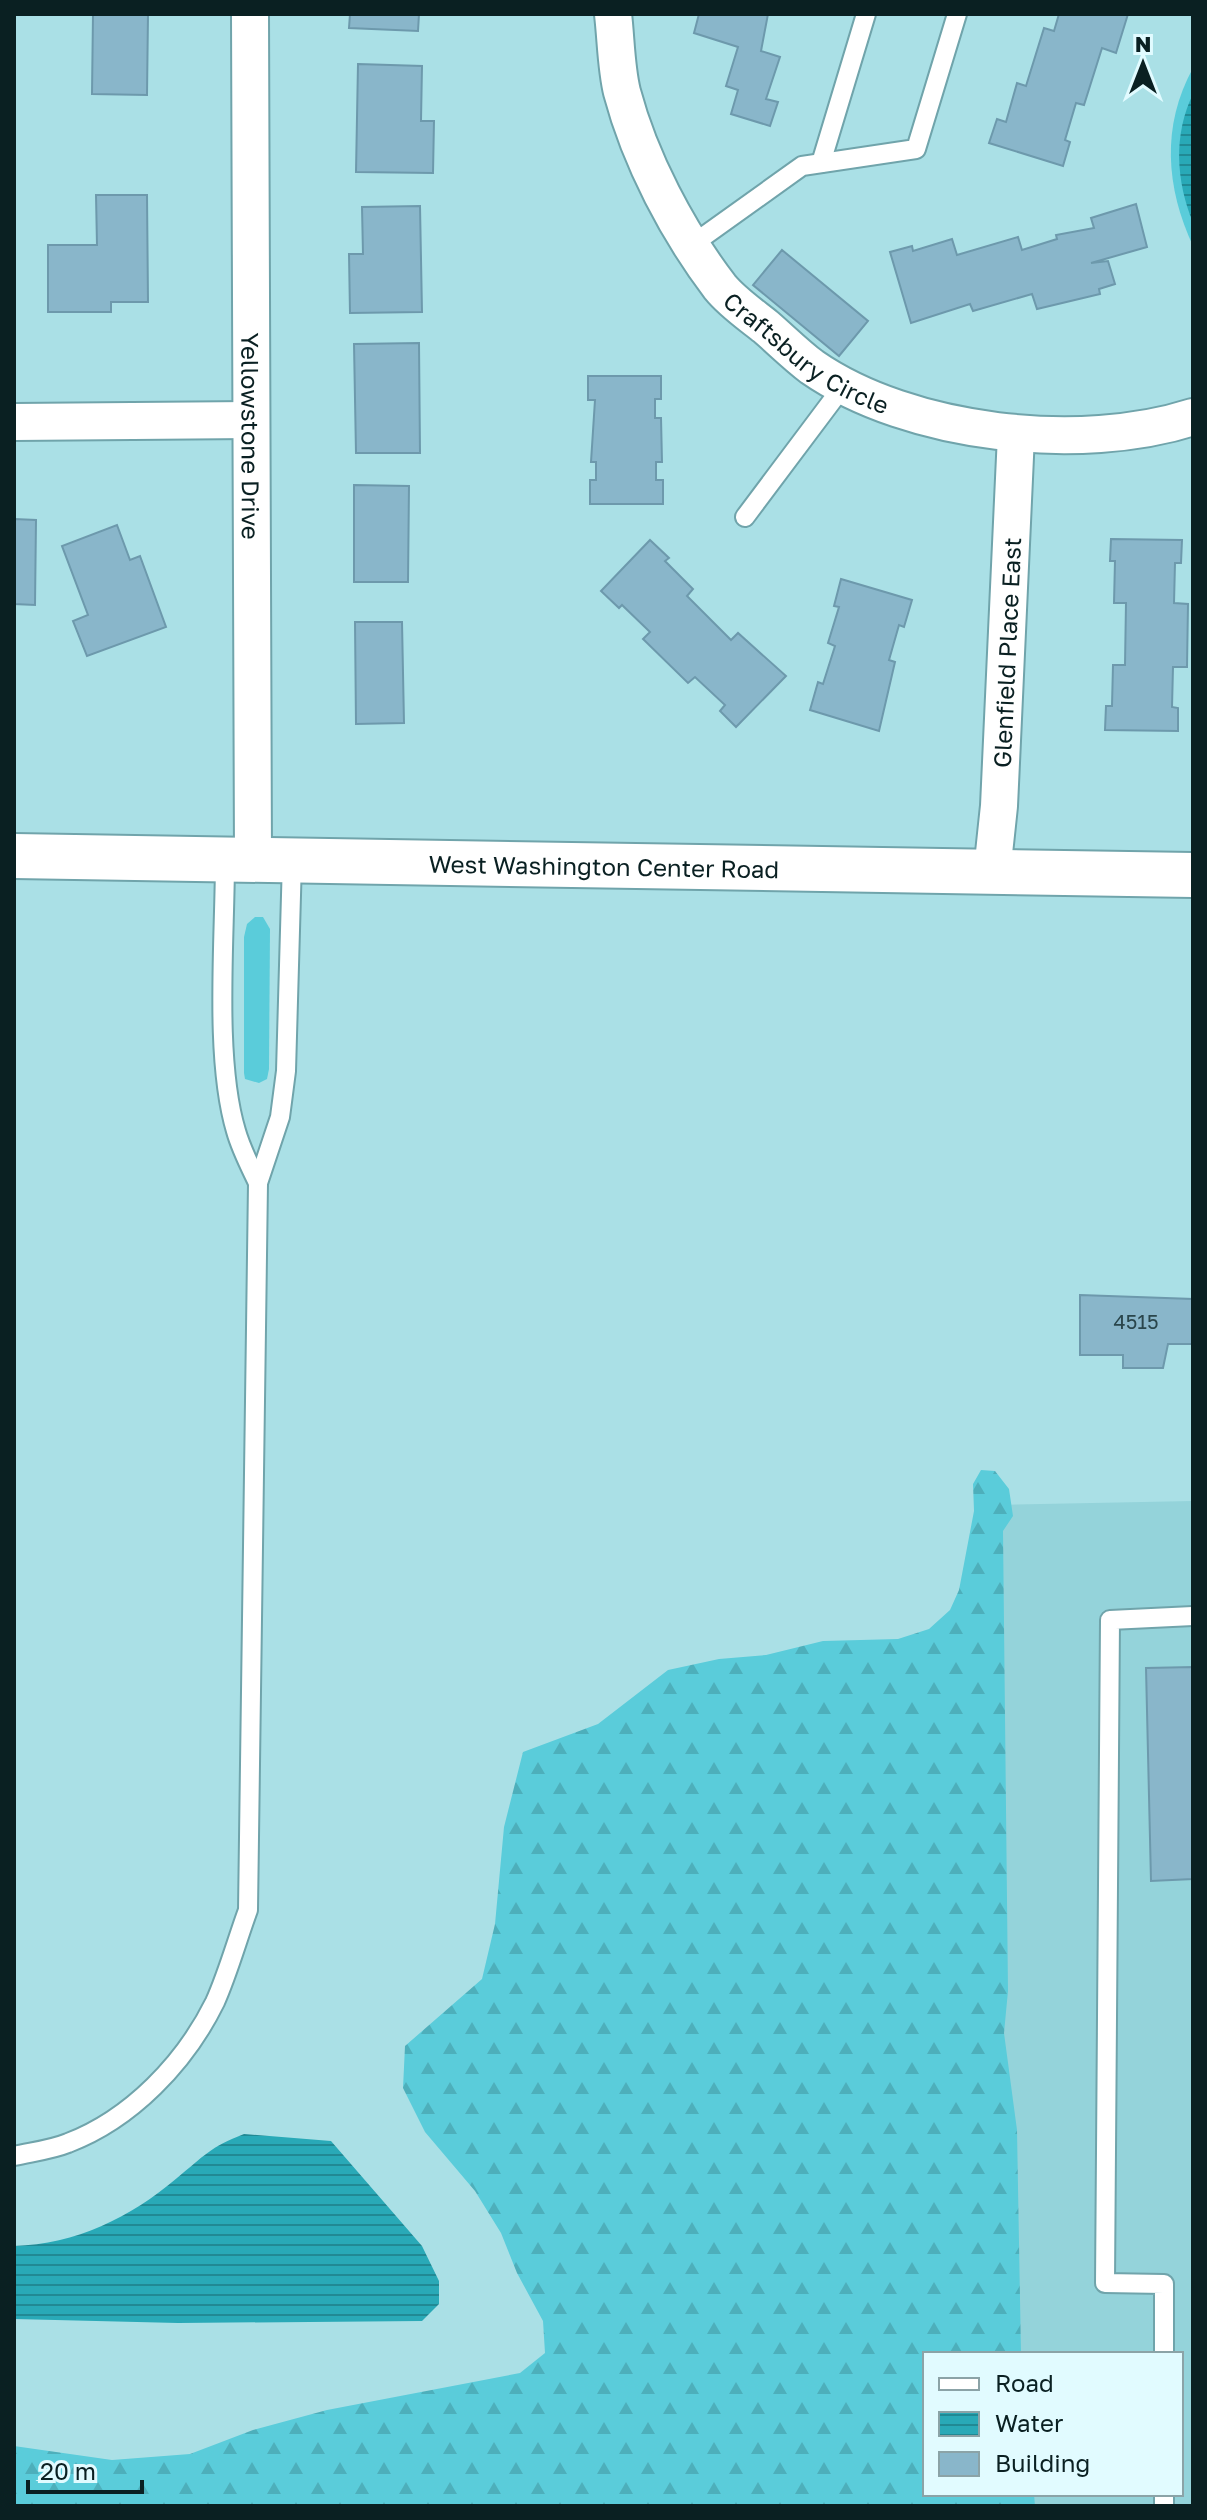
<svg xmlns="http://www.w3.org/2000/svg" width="1207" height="2520" viewBox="0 0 1207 2520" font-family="'Golos Text',sans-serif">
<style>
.built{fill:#94d3da}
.green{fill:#5accda}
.forest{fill:url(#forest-firs)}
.water{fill:url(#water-rules)}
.building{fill:#89b6ca;stroke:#6d99ac;stroke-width:2}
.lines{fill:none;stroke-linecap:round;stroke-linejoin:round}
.service-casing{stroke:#70a4ab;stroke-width:22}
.minor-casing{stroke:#70a4ab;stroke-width:40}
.secondary-casing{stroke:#70a4ab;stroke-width:48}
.service{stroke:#fff;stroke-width:18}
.minor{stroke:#fff;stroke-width:36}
.secondary{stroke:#fff;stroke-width:44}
.labels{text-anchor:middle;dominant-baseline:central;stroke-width:8;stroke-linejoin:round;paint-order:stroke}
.number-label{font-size:20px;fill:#2a464c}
.street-label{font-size:24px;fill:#0a2022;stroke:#e1fbff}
</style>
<defs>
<pattern id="forest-firs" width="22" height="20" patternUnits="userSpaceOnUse" patternTransform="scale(2)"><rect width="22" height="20" fill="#5accda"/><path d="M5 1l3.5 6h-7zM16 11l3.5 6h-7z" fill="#4dafbb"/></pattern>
<pattern id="water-rules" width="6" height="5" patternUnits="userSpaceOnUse" patternTransform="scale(2)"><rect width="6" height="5" fill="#29a9b7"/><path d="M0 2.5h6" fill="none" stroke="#218994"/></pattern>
</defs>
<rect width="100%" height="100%" fill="#aae0e6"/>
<path class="built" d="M1193 1501V2506H989V2494H1181V2354H989L993 1505Z"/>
<g class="green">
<path d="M1193 68V246C1166 188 1161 126 1193 68Z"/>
<path d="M255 917H263L270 929 269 1069 267 1079 259 1083 245 1079 244 1073V937L247 924Z"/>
</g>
<path class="forest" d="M981 1470 995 1471 1009 1489 1013 1516 1003 1531 1008 1991 1004 2033 1017 2130 1021 2354H925V2494H1034L1035 2506H14V2446L112 2460 190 2454 253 2430 327 2410 520 2373 545 2353 543 2321 517 2273 501 2233 475 2191 425 2132 403 2088 405 2046 482 1979 495 1924 504 1827 523 1752 598 1724 668 1670 719 1659 766 1655 823 1641 898 1639 929 1629 950 1610 959 1590 974 1511 973 1484Z"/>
<g class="water">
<path d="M1193 94V223C1176 181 1173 135 1193 94Z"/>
<path d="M244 2134 331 2141 422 2246 439 2281V2304L422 2321 178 2323 14 2319V2246C76 2244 130 2218 177 2178 204 2156 210 2147 244 2134Z"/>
</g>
<g class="building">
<path d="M93 14H148L147 95 92 94Z"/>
<path d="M350 14H419L418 31 349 28Z"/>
<path d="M699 14H768L761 51 780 57 766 99 778 102 770 126 731 114 738 90 726 86 738 47 694 33Z"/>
<path d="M1059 14H1128L1116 53 1102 48 1084 105 1076 103 1065 140 1070 142 1063 166 989 143 997 119 1006 122 1017 83 1026 86 1044 28 1054 31Z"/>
<path d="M358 64 422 66 421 121H434L433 173 356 172Z"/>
<path d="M96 195H147L148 302H111V312H48V245H97Z"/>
<path d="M1136 204 1147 247 1091 263 1108 261 1115 284 1099 289 1100 294 1037 309 1032 294 973 311 970 304 911 323 890 252 912 246 913 251 952 239 957 255 1018 237 1022 250 1057 239 1056 235 1094 228 1091 218Z"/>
<path d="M420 206 422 312 350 313 349 254H363L362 207Z"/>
<path d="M782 250 868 321 839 356 753 285Z"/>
<path d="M419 343 420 453H356L354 344Z"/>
<path d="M588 376H661V399H655V418H661L662 462H656V480H663V504H590V480H596V462H591L595 400H588Z"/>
<path d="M354 485 409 486 408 582H354Z"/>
<path d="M14 519 36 520 35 605 14 604Z"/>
<path d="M117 525 130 560 140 556 166 627 87 656 73 621 88 615 62 546Z"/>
<path d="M1111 539 1182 540 1181 563H1175L1174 603 1188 604 1187 667H1173L1172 707 1178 708V731L1105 730 1106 706H1112L1113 665H1125L1126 603H1114L1115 561H1110Z"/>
<path d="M650 540 669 558 665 561 693 589 687 596 731 640 738 633 786 676 736 727 720 711 725 705 695 677 688 683 643 639 650 632 622 605 619 608 601 591Z"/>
<path d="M841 579 912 600 904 627 899 625 889 660 895 662 879 731 810 710 818 682 823 684 835 646 828 643 839 607 834 606Z"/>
<path d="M355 622H402L404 723 356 724Z"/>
<path d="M1080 1295 1193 1299V1344H1168L1163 1368H1123V1355H1080Z"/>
<path d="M1193 1667V1879L1151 1881 1146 1668Z"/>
</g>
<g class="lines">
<g class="service-casing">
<g id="service">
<path d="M821 163 866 14"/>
<path d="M693 244 802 166 916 149 957 14"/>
<path d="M745 517 844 385"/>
<path d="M225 859C225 938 214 1058 236 1131 241 1149 250 1166 258 1183"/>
<path d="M14 2156C31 2152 51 2150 68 2143 131 2119 185 2063 215 2002 228 1973 237 1940 248 1910L258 1183 280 1117 286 1071 292 860"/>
<path d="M1164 2354V2284L1105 2283 1110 1620 1193 1616"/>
<path d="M1164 2494V2506"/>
</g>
</g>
<g class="minor-casing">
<g id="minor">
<path id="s1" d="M250 14 253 859"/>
<path id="s2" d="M613 14C616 39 616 68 622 92 640 160 678 232 720 287 732 302 751 315 766 327 781 340 796 355 812 367 910 435 1081 453 1193 417"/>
<path d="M14 422 251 420"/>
<path id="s3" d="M992 872 999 806 1016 435"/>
</g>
</g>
<g class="secondary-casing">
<g id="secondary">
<path id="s4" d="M14 856 1193 875"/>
</g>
</g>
<use href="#service" class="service"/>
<use href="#minor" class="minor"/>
<use href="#secondary" class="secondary"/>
</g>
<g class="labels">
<g class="number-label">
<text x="1136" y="1321">4515</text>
</g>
<g class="street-label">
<text stroke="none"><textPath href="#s2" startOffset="408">Craftsbury Circle</textPath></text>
<text stroke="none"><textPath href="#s1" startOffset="422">Yellowstone Drive</textPath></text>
<text stroke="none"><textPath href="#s3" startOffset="220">Glenfield Place East</textPath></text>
<text stroke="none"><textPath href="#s4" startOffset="590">West Washington Center Road</textPath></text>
</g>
</g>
<rect width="1207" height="2520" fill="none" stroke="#0a2022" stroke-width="32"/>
<rect x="923" y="2352" width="260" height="144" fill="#e1fbff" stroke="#8ba3a7" stroke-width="2"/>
<rect x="939" y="2378" width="40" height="12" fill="#ffffff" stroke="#8ba3a7" stroke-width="2"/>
<text x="995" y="2392" font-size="24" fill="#0a2022">Road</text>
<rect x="939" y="2412" width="40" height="24" fill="url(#water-rules)" stroke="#8ba3a7" stroke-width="2"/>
<text x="995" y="2432" font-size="24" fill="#0a2022">Water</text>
<rect x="939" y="2452" width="40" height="24" fill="#89b6ca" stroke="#8ba3a7" stroke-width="2"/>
<text x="995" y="2472" font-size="24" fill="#0a2022">Building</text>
<g transform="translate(1143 64)" stroke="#e1fbff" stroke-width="6" paint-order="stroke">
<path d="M0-6L14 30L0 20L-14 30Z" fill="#0a2022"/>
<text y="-12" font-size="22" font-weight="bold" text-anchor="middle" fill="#0a2022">N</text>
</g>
<path d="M28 2480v12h114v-12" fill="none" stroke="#0a2022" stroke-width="4"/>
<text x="40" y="2480" font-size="24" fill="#0a2022" stroke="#e1fbff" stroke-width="6" paint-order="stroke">20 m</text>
</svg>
